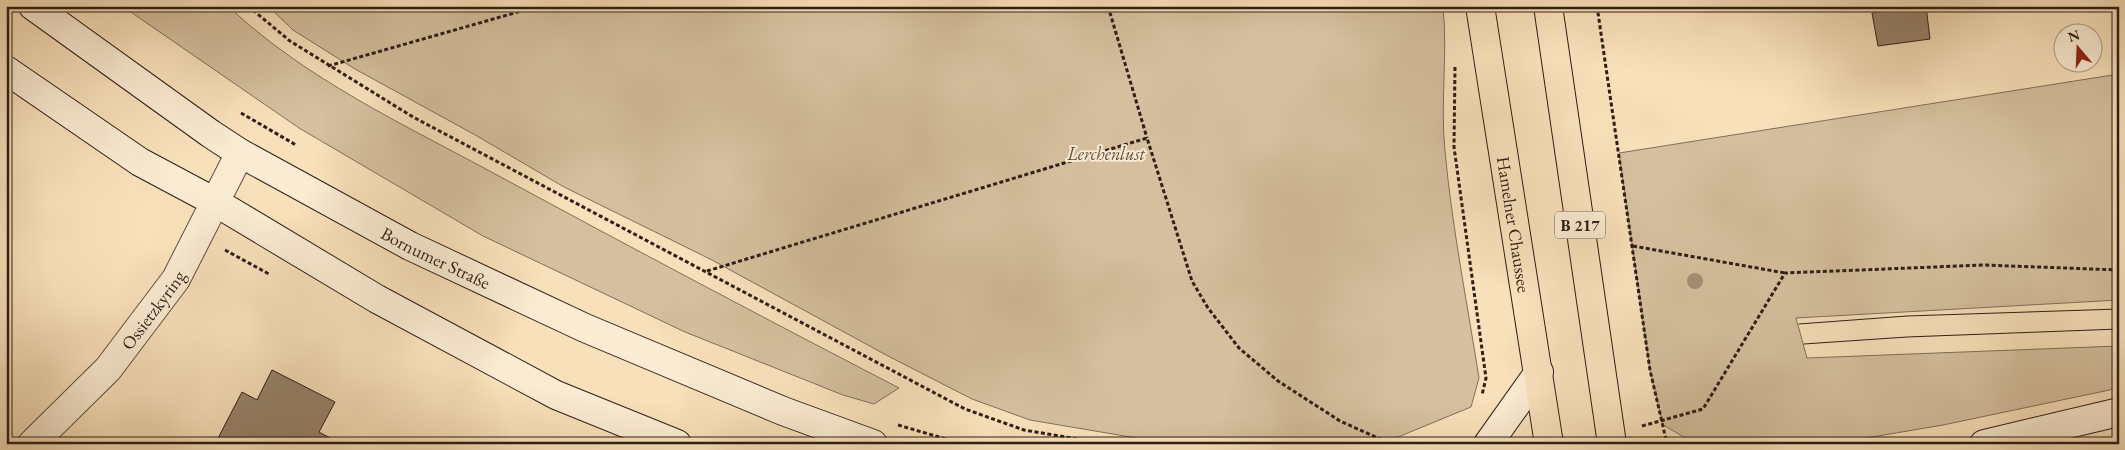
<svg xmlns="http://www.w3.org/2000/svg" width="2125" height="450" viewBox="0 0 2125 450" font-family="'EB Garamond',serif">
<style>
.green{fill:#d5bf9e;stroke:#816e5a}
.building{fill:#97836b;stroke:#2d1e16}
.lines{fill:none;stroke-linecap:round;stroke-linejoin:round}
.street-casing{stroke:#604e3f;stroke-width:30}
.secondary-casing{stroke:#2d1e16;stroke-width:30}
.primary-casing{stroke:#2d1e16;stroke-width:30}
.path{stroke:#2d1e16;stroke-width:3;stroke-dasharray:4 2.5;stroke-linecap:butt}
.street{stroke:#faebd2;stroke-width:28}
.secondary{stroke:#faebd2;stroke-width:28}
.primary{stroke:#f8e0ba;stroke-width:28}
.tram{stroke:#2d1e16;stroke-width:1}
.tree{fill:#a49076}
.labels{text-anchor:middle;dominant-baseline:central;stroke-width:4;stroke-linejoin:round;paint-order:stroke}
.shield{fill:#faebd2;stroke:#6a5c4e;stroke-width:1}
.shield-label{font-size:16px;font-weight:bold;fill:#2d1e16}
.park-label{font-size:18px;font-style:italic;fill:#5f4e3f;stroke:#faebd2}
.street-label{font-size:18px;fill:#2d1e16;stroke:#faebd2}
</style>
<rect width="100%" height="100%" fill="#f8e0ba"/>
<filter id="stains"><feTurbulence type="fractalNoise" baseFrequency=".004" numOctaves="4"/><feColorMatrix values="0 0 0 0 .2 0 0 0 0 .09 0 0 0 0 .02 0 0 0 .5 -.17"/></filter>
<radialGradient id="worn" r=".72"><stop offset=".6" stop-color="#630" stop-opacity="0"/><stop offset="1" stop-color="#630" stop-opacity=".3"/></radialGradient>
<g class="green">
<path d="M122 6H228C305 79 405 125 497 175 630 247 764 318 899 388L874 404 843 395 685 332 483 236 299 128Z"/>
<path d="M268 6H1443C1448 55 1440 103 1445 151 1452 227 1467 302 1479 378L1471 407 1381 444H1180L1154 441 1030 420 972 399 888 356 710 259 564 187 477 136 355 69 293 30Z"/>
<path d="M2119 74V300L1796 318 1807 358 2119 346V388L1943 425 1831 444H1696L1663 425 1650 370 1619 153Z"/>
</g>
<g class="building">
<path d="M1926 6 1930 39 1878 46 1872 13Z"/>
<path d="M272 370 335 402 319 432 341 444H215L242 392 257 400Z"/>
</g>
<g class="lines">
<g class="street-casing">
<g id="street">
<path id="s1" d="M32 444 108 369 176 279 240 153"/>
</g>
</g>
<g class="secondary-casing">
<g id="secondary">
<path id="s2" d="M33 6 211 134 240 153 410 246 585 328 783 411 873 444"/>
<path d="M6 70 140 162 215 202 377 299 556 395 677 444"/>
<path d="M1488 444 1539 372"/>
<path d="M1984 444 2119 412"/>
</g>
</g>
<g class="primary-casing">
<g id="primary">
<path id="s3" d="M1480 6 1549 444"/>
<path d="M1548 6 1612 444"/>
</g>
</g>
<g class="path">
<path d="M248 6 290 41 413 117 965 409 1024 430 1107 444"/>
<path d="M1108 6 1147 138"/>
<path d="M1597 6 1650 370 1667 444"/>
<path d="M1109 9 1117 6"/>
<path d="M328 66 539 6"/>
<path d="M1455 67 1454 147 1486 378 1482 395"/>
<path d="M241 113 296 145"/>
<path d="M1633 246 1785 273"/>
<path d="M225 250 269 274"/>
<path d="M707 271 1147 138 1192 281 1208 308 1239 348 1278 381 1340 421 1391 444"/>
<path d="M898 425 963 444"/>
<path d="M1642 426 1703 409 1785 273 1984 265 2119 270"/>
</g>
<use href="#street" class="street"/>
<use href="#secondary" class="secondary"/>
<use href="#primary" class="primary"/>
<g class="tram">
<path d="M1799 324 1907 316 2119 309"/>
<path d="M1804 344 1907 337 2119 329"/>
</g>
</g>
<circle class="tree" cx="1695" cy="281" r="8"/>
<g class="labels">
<rect class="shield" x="1555" y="211.5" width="50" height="27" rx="4"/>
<g class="shield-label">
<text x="1580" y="225">B 217</text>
</g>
<g class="park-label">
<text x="1106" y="153">Lerchenlust</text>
</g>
<g class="street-label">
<text stroke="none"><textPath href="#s3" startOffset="221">Hamelner Chaussee</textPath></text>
<text stroke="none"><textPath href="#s2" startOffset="476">Bornumer Straße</textPath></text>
<text stroke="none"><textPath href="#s1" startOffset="181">Ossietzkyring</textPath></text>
</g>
</g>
<rect width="2125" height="450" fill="none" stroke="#f8e0ba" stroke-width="25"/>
<rect x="8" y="8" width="2110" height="435" fill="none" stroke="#2d1e16" stroke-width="2.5"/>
<rect x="12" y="12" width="2100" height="425" fill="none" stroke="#2d1e16"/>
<g transform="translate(2078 48) rotate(341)"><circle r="24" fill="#faebd2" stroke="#a89987"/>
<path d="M0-4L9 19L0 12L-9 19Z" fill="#8f2418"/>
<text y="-8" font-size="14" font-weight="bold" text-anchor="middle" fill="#2d1e16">N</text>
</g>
<rect width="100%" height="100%" filter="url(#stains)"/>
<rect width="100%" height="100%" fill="url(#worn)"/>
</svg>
